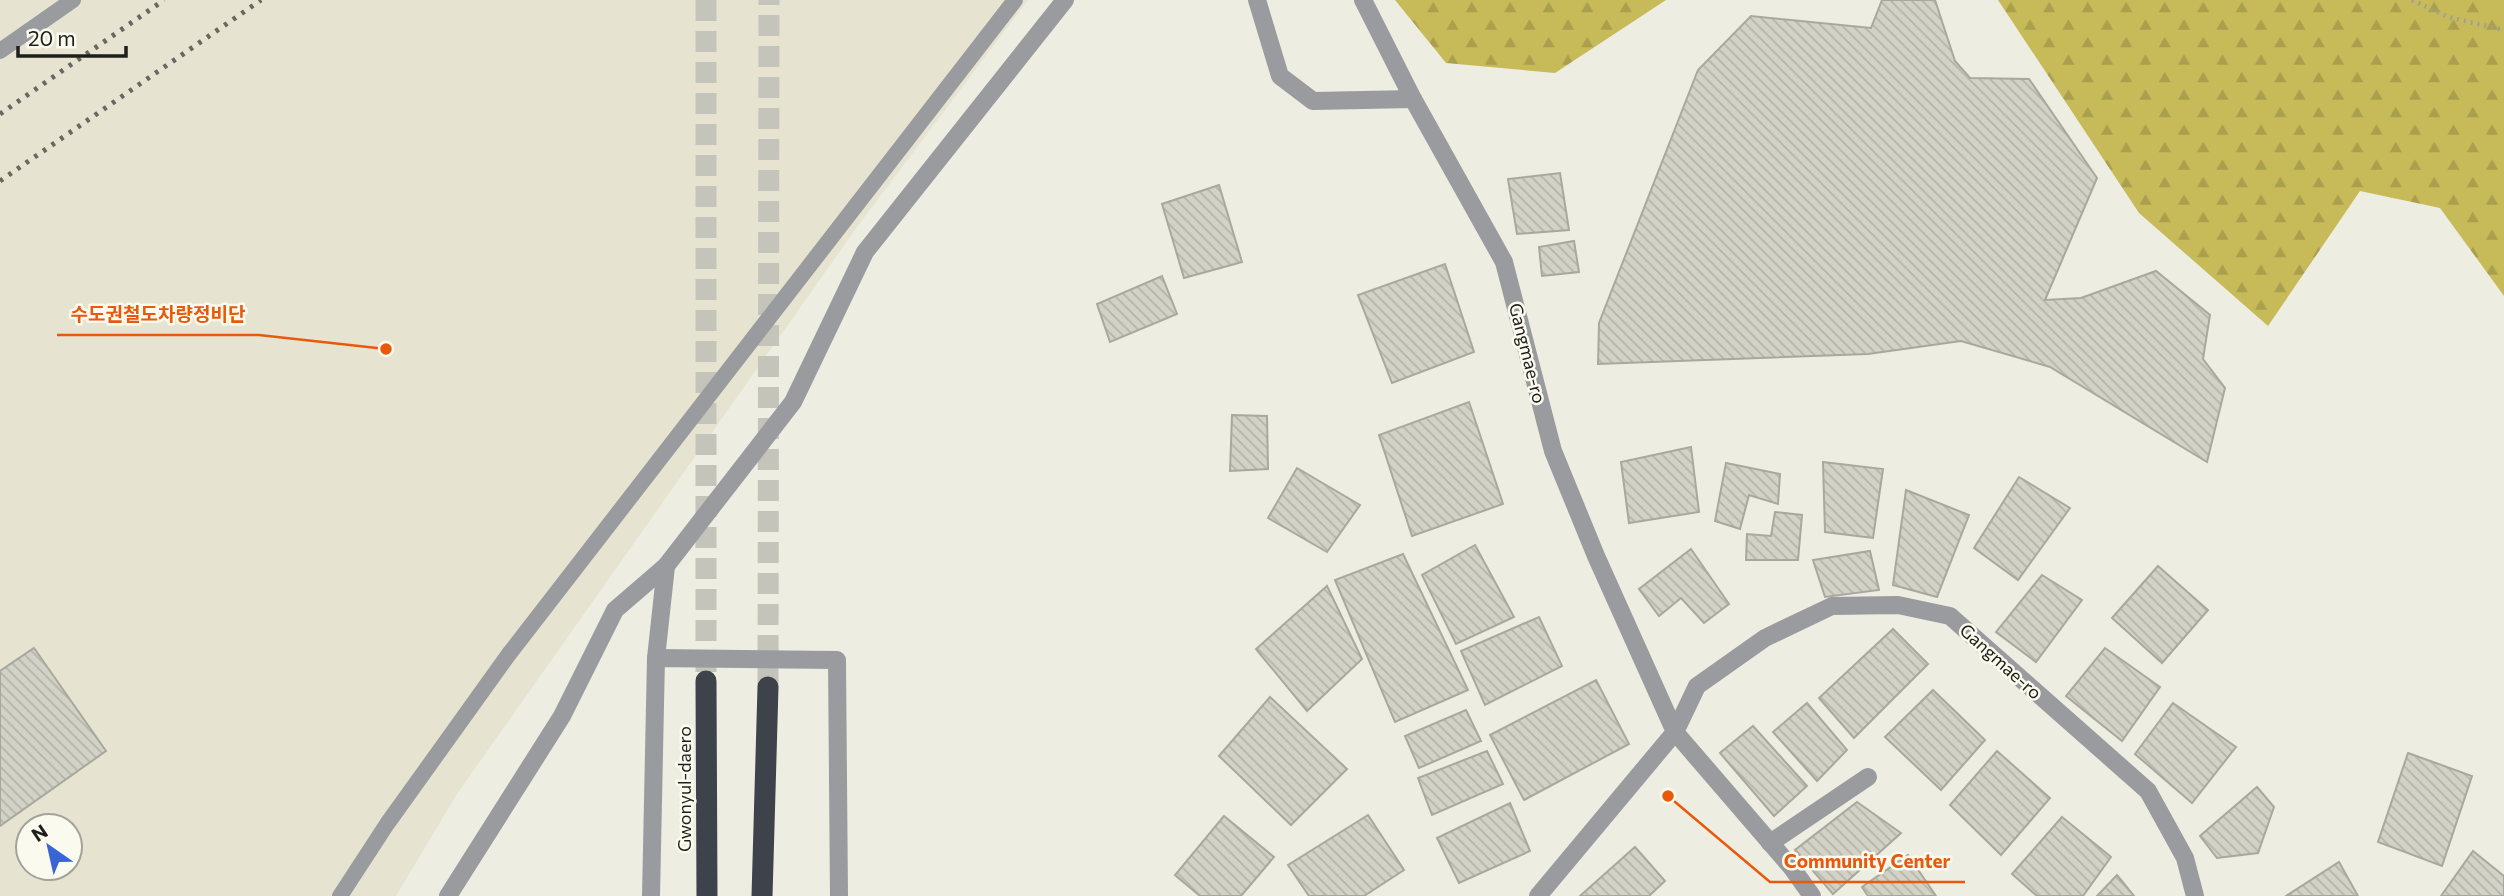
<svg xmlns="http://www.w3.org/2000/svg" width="2504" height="896" viewBox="0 0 2504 896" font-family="Commissioner,'Noto Sans KR',sans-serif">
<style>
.built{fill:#e6e4d1;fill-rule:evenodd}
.forest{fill:url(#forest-firs)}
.building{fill:url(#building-back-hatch);stroke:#a9a89e;stroke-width:2}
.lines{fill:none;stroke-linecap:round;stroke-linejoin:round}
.highway-tunnel{stroke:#c4c4ba;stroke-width:21;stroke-dasharray:21 10;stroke-linecap:butt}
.path{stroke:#9f9f96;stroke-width:4.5;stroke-dasharray:2 5;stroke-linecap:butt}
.lane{stroke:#999b9f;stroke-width:16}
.street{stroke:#999b9f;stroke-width:18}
.highway{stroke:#3e424a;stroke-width:21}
.rail{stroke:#686761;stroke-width:5;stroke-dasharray:3.5 7;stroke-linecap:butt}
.labels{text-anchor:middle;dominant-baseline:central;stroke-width:5;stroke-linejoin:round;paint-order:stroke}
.street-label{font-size:18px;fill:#1e1e1a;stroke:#fbfaef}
.leader{fill:none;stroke:#e8590c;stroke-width:2.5}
.callout-dot{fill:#e8590c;stroke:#fbfaef;stroke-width:2.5}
.callout-label{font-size:19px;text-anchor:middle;font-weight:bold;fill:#e8590c;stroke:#fbfaef;stroke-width:5;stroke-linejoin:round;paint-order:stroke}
</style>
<defs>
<pattern id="forest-firs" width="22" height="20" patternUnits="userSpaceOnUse" patternTransform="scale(1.75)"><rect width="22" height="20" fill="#c7ba59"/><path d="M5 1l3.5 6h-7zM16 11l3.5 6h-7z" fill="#aa9f4d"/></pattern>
<pattern id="building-back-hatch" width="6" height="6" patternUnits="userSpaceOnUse" patternTransform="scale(1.75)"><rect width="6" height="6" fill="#d3d2c7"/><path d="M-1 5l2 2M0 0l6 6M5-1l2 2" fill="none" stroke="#b5b4aa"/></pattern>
</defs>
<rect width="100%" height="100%" fill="#eeede2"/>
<path class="built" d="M0 0H1028L857 227 457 794 396 896H0ZM28 826H70V868H28Z"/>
<g class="forest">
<path d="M1395 0H1666L1555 73 1446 63Z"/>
<path d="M1998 0H2504V296L2440 208 2360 191 2268 326 2139 213Z"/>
</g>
<g class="building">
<path d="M1882 0H1935L1955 61 1970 78 2029 79 2097 178 2045 300 2081 298 2156 271 2210 315 2203 359 2225 388 2207 462 2050 367 1961 341 1868 354 1598 364 1599 323 1698 70 1751 16 1871 28Z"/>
<path d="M1560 173 1569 230 1517 234 1508 179Z"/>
<path d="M1219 185 1242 262 1184 278 1162 204Z"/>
<path d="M1574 241 1579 272 1542 276 1539 247Z"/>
<path d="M1445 264 1474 352 1392 383 1358 295Z"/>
<path d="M1162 276 1177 314 1110 342 1097 304Z"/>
<path d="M1469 402 1503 504 1412 536 1379 435Z"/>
<path d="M1232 415 1267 416 1268 469 1230 471Z"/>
<path d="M1691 447 1699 512 1629 523 1621 462Z"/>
<path d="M1823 462 1883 469 1873 538 1825 532Z"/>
<path d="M1726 463 1780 474 1778 504 1749 495 1740 529 1715 521Z"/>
<path d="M1297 468 1360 505 1327 552 1268 518Z"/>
<path d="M2019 477 2070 508 2018 580 1974 548Z"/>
<path d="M1906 490 1969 515 1937 597 1893 585Z"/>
<path d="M1775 512 1802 515 1798 560H1746L1747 534 1771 536Z"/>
<path d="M1475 545 1514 617 1456 644 1422 575Z"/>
<path d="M1691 549 1729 604 1704 623 1681 598 1659 616 1639 589Z"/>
<path d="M1870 551 1879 590 1825 597 1813 560Z"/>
<path d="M1403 554 1468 690 1395 722 1335 580Z"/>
<path d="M2158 566 2208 610 2162 663 2112 618Z"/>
<path d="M2042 575 2082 600 2036 662 1996 632Z"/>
<path d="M1327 586 1362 659 1307 711 1256 649Z"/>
<path d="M1539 617 1562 666 1485 705 1461 651Z"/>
<path d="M1893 629 1928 664 1854 738 1819 698Z"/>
<path d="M34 648 106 751 0 826V671Z"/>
<path d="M2105 648 2160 687 2122 741 2066 696Z"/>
<path d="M1596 680 1629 744 1524 800 1490 735Z"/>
<path d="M1933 690 1985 740 1941 790 1885 737Z"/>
<path d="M1270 697 1347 769 1291 825 1219 756Z"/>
<path d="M1807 703 1847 750 1817 781 1773 732Z"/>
<path d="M2173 703 2236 747 2192 803 2135 754Z"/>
<path d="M1466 710 1481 741 1419 768 1405 736Z"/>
<path d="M1753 726 1807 786 1774 816 1720 753Z"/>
<path d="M1487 751 1503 784 1432 815 1418 778Z"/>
<path d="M1997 751 2050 798 2001 855 1950 805Z"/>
<path d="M2408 753 2472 776 2442 866 2378 842Z"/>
<path d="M2257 787 2274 807 2258 853 2217 858 2200 836Z"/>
<path d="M1857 802 1901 833 1833 894 1795 850Z"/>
<path d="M1510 803 1530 851 1459 883 1437 838Z"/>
<path d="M1368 815 1404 870 1364 896H1309L1288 865Z"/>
<path d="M1224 816 1274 857 1241 896H1200L1175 875Z"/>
<path d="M2062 817 2111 857 2083 896H2037L2012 874Z"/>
<path d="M1635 847 1665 881 1649 896H1580Z"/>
<path d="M2473 851 2504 876V896H2441Z"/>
<path d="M1908 855 1936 896H1868L1862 887Z"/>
<path d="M2339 862 2358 896H2286Z"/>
<path d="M2117 875 2134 896H2097Z"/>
</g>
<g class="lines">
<g class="highway-tunnel">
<path d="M706 0V681"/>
<path d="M768 687 769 0"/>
</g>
<path class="path" d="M2412 0 2448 17 2504 30"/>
<g class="lane">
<path d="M0 51 73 0"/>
<path d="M340 896 387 824 509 654 1015 0"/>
</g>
<g class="street">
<path d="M1257 0 1280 76 1313 101 1413 99"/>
<path d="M1363 0 1413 99 1504 262 1553 451 1596 556 1675 732 1538 896"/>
<path d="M656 658 666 566"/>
<path d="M1770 843 1868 777"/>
<path d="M448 896 562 716 615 610 666 566 793 402 865 252 1065 0"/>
<path d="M651 896 656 658 837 660 839 896"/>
<path d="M1812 896 1792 868 1675 732 1697 686 1765 638 1832 606 1898 605 1950 616 2148 791 2185 858 2195 896"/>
</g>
<g class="highway">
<path d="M706 681 707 896"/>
<path d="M762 896 768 687"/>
</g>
<g class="rail">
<path d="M0 114 164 0"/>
<path d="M0 181 261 0"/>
</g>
</g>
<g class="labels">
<g class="street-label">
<text transform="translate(1528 353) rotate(76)">Gangmae-ro</text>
<text transform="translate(2001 661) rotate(42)">Gangmae-ro</text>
<text transform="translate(684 789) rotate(-90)">Gwonyul-daero</text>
</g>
</g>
<path class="leader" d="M386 349L259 335H57M1668 796L1770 882H1965"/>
<g class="callout-dot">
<circle cx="386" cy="349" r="7"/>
<circle cx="1668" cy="796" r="7"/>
</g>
<g class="callout-label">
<text x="158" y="321">수도권철도차량정비단</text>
<text x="1867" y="868">Community Center</text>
</g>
<g transform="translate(49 847) rotate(326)"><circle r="33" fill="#fbfaef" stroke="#a3a29a" stroke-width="2"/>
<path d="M0-5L12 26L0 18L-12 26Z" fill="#3964d4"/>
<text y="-10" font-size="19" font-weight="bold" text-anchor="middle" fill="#1e1e1a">N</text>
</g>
<path d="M18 46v10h108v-10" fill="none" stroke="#1e1e1a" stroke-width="3.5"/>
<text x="28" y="46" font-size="21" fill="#1e1e1a" stroke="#fbfaef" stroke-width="5" paint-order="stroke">20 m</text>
</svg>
